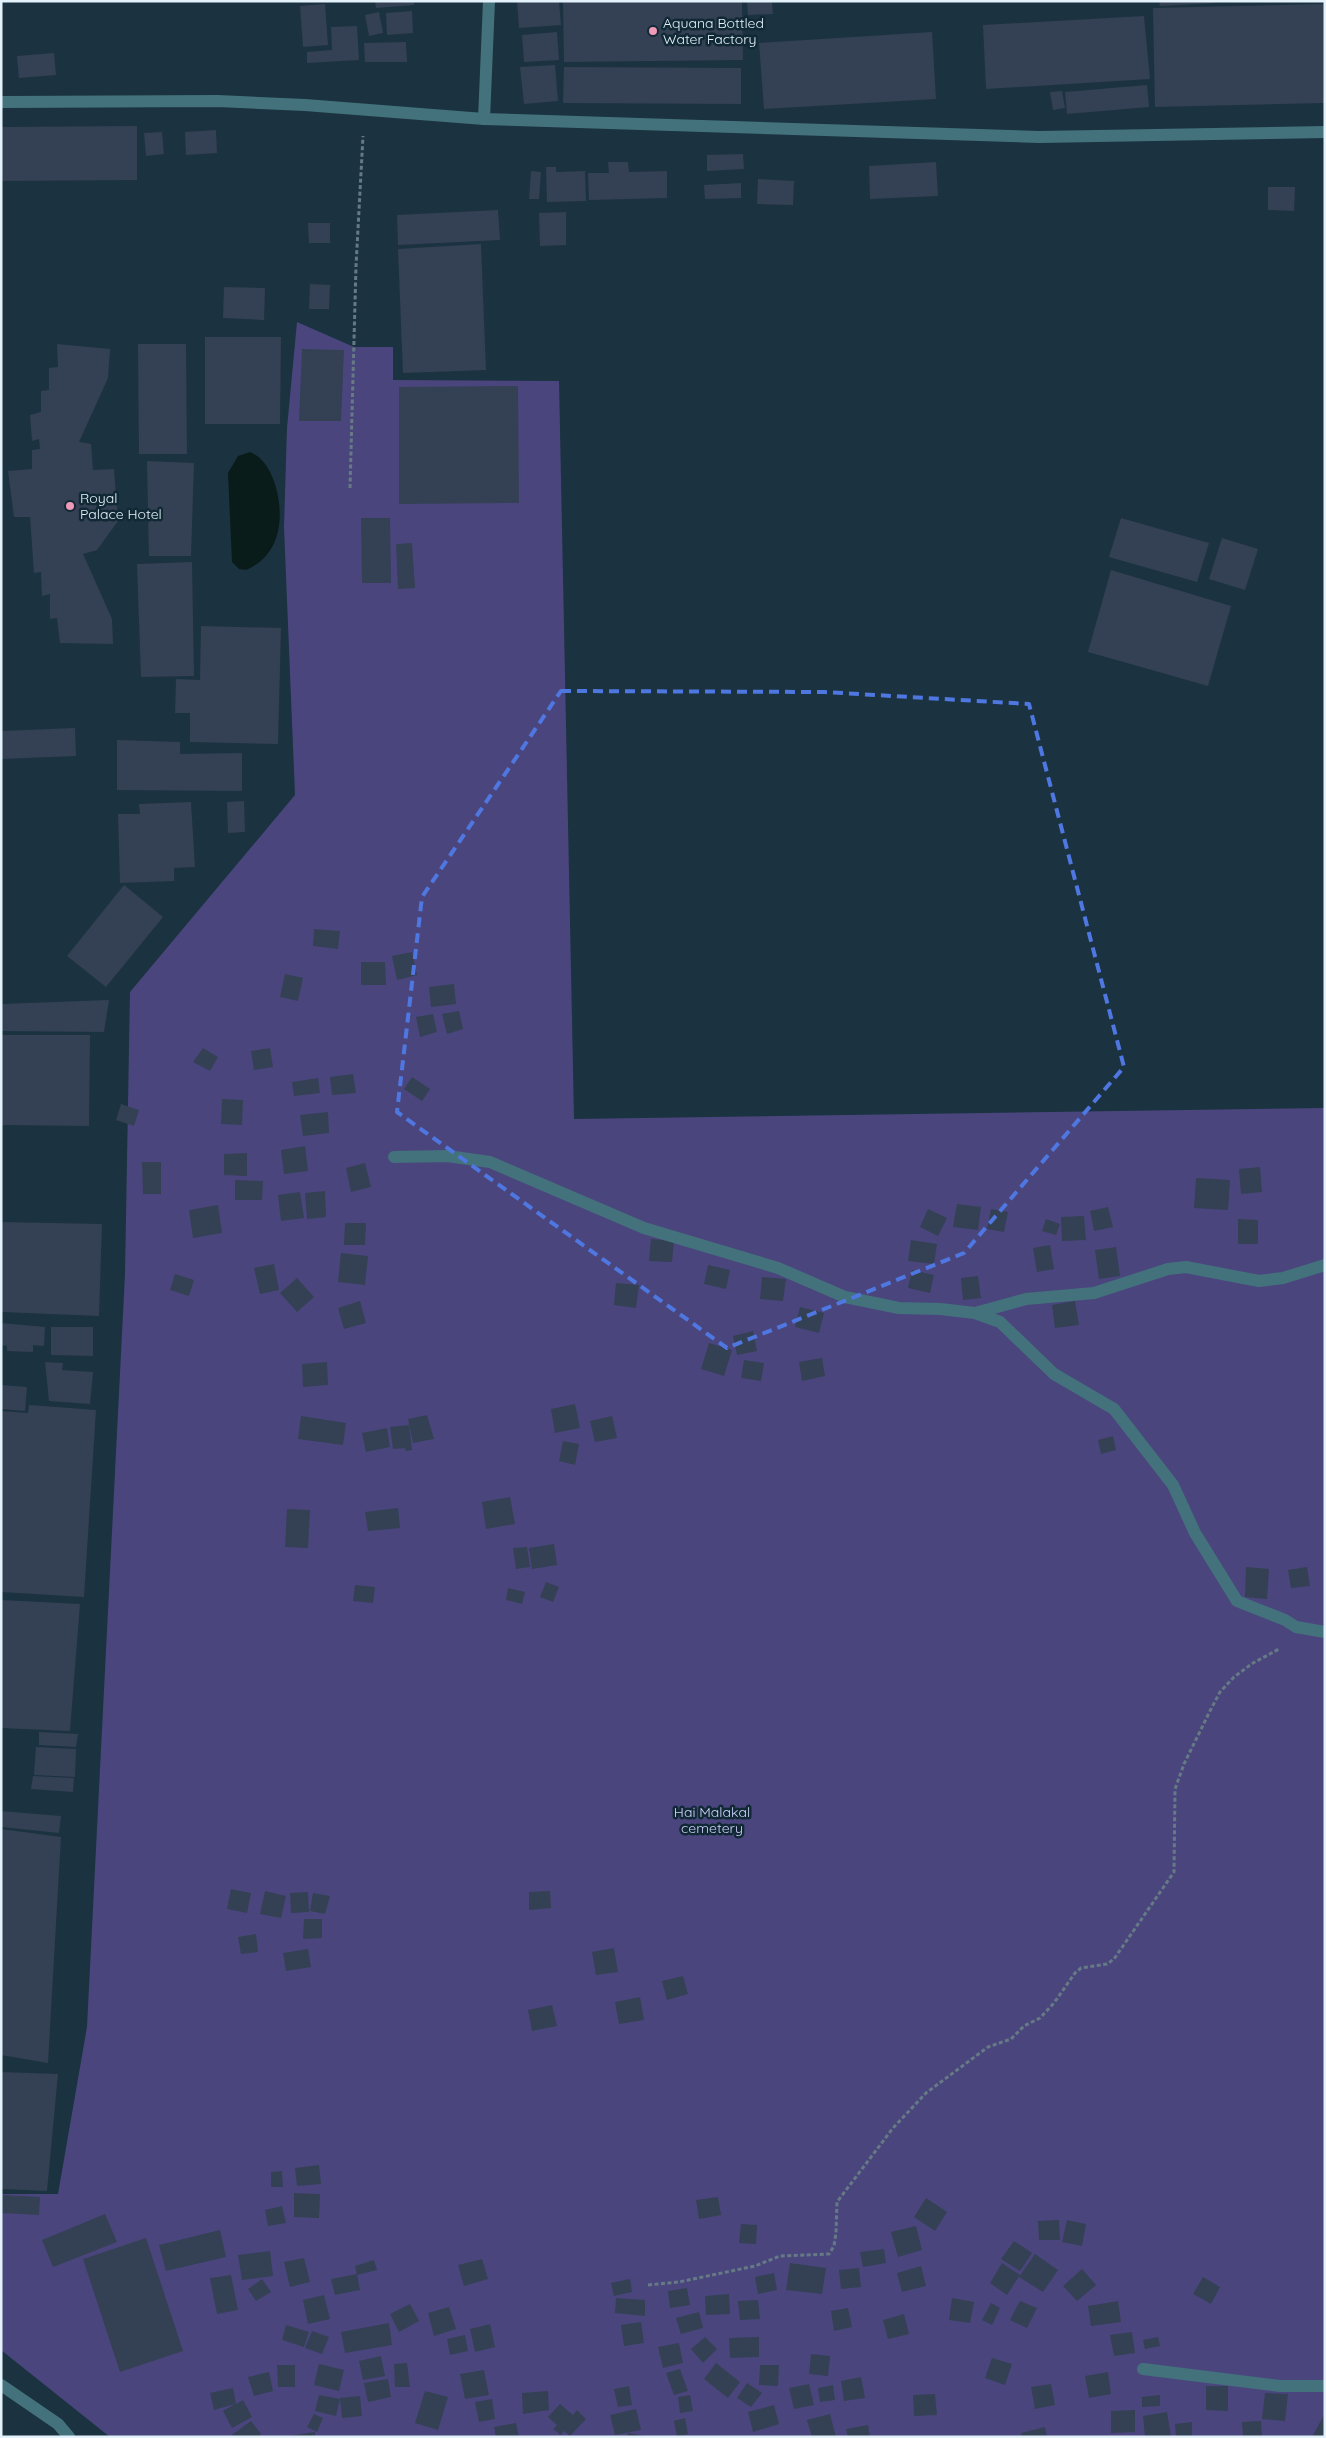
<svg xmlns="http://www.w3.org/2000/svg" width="1326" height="2438" viewBox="0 0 1326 2438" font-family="Quicksand,sans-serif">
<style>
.green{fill:#4a467d}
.water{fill:#0a1c1a}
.building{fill:#344054}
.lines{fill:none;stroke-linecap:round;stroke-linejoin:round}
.path{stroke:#667a86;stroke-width:3;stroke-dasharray:4 2.5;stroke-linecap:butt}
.minor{stroke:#43727c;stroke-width:12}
.marked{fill:none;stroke:#4f77e1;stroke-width:4;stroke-dasharray:10 6;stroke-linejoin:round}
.poi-dot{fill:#ef9ab8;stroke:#112835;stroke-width:2}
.labels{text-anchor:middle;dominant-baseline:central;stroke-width:5;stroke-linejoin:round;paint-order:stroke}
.poi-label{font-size:14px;fill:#e4f2fb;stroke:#112835;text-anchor:start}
.park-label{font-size:14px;fill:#d1d2fd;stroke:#112835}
</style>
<rect width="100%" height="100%" fill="#1b3240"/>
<path class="green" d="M297 322 354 347H393V380L559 381 574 1119 1325 1108V2437H110L1 2350V2194H58L87 2027 125 1274 130 992 295 795 284 527 287 428Z"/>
<path class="water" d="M250 452C264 458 270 470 275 484 285 517 281 555 246 570L239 569 232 562 228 473 238 456Z"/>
<g class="building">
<path d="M375 1H414V5L376 8Z"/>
<path d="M517 1H559L561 25 519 28Z"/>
<path d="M563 1H742L743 60 564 62Z"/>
<path d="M747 1H772L773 14 748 15Z"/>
<path d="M1159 1H1215V3L1160 6Z"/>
<path d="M325 4 328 45 303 47 300 6Z"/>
<path d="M1325 4V103L1155 107 1153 8Z"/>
<path d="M412 11 413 33 387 35 386 13Z"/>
<path d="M379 12 383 33 369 36 365 15Z"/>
<path d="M1144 16 1150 79 986 89 983 25Z"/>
<path d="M357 26 359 60 307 63V52L332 50 331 27Z"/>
<path d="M557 32 559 60 524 62 522 35Z"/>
<path d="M932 32 936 99 764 109 759 43Z"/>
<path d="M406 42 407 62H365L364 43Z"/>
<path d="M54 53 56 75 19 78 17 56Z"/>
<path d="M555 65 558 101 524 104 520 67Z"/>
<path d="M564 67 741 68V104L563 103Z"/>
<path d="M1147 85 1149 107 1067 114 1065 92Z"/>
<path d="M1062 91 1065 108 1053 110 1050 92Z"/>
<path d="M137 126V180L1 181V127Z"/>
<path d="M216 130 217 153 186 155 185 132Z"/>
<path d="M162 132 164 154 146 156 144 133Z"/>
<path d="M743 154 744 169 707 171V155Z"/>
<path d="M608 162H628L629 172 667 171V198L589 200 588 173H609Z"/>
<path d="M936 162 938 196 870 199 869 166Z"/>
<path d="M546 167H556V172L585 171 586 201 547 202Z"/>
<path d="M531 171 541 172 539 199H529Z"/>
<path d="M758 179 794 181 793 205 757 204Z"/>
<path d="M741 183V198L705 199 704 185Z"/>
<path d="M1268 187H1295L1294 211 1268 210Z"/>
<path d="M498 210 500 240 398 245 397 215Z"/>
<path d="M566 212V245L540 246 539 213Z"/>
<path d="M308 223H330V243H309Z"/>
<path d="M481 244 486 370 403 373 398 249Z"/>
<path d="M310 284 330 285 329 309H309Z"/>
<path d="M224 287 265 288 264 320 223 318Z"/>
<path d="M205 337H281L280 424H205Z"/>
<path d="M57 344 110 349 108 378 79 442 91 444 93 470 114 469 118 521 97 550 83 554 112 619 113 644 60 643 57 618 50 619V594L42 596 41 572 34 573 30 517H14L8 471 32 469V450L40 449 39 439 32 441 30 415 41 412V391L49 390V368L58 367Z"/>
<path d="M138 344H186L187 454H139Z"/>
<path d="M302 349 344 350 341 421H299Z"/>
<path d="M518 386 519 503 399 504V387Z"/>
<path d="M147 461 194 463 191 556H149Z"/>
<path d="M361 518H390L391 583H362Z"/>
<path d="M1121 518 1209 543 1197 582 1109 557Z"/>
<path d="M1222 538 1258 549 1245 590 1209 579Z"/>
<path d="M412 543 415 588 398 589 396 544Z"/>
<path d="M192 562 194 676 141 677 137 564Z"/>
<path d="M1111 570 1231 606 1208 686 1088 652Z"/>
<path d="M201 626 281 628 278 744 190 742V713H175L176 679 200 680Z"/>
<path d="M75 728 76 756 1 759V731Z"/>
<path d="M117 740 180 742V754L242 753V791L117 790Z"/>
<path d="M244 801 245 832 228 833 227 802Z"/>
<path d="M191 802 195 867 174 868V881L120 883 118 814H140L139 804Z"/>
<path d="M124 885 163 917 106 987 67 956Z"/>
<path d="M314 929 340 931 338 949 313 946Z"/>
<path d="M412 952 417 975 397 980 392 956Z"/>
<path d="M361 962H385L386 985H361Z"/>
<path d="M285 974 303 978 298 1001 280 997Z"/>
<path d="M454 984 456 1004 431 1007 429 987Z"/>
<path d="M109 1000 104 1032 1 1031V1004Z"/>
<path d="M459 1011 463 1029 447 1034 442 1014Z"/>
<path d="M433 1014 437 1032 420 1037 416 1017Z"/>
<path d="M1 1035H90L89 1126 1 1125Z"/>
<path d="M203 1048 218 1057 210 1071 193 1062Z"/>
<path d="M270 1048 273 1067 254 1070 251 1051Z"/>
<path d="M353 1074 356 1093 332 1095 330 1077Z"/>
<path d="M412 1077 430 1089 422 1101 404 1089Z"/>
<path d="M318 1078 320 1093 294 1096 292 1082Z"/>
<path d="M222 1099 243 1100 242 1125 221 1124Z"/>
<path d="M121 1104 139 1110 134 1126 116 1120Z"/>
<path d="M328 1112 329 1133 303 1136 300 1115Z"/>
<path d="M305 1146 308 1171 284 1174 281 1150Z"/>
<path d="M247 1153V1176L224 1175V1154Z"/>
<path d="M142 1162H161V1194H143Z"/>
<path d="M365 1163 371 1187 351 1192 346 1168Z"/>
<path d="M1260 1167 1262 1192 1241 1194 1239 1169Z"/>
<path d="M1196 1178 1230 1180 1228 1210 1194 1208Z"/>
<path d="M235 1180 263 1181 262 1200H235Z"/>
<path d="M325 1191 326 1217 307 1219 305 1193Z"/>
<path d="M300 1192 304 1218 281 1221 278 1195Z"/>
<path d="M957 1204 981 1207 978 1230 953 1227Z"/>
<path d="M218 1205 222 1233 193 1238 189 1210Z"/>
<path d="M1108 1207 1113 1227 1094 1231 1090 1211Z"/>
<path d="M928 1209 947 1218 938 1236 920 1227Z"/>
<path d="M991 1209 1008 1212 1004 1232 987 1229Z"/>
<path d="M1084 1216 1086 1240 1062 1241 1061 1217Z"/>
<path d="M1046 1219 1060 1224 1056 1235 1042 1231Z"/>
<path d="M1238 1219 1258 1220V1244H1238Z"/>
<path d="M1 1222 102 1224 99 1316 1 1312Z"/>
<path d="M345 1223H366L365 1245H344Z"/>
<path d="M651 1239 674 1241 672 1262 649 1261Z"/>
<path d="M911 1240 937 1244 934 1264 908 1261Z"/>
<path d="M1050 1245 1054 1269 1037 1272 1033 1248Z"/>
<path d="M1116 1247 1120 1276 1099 1279 1095 1250Z"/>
<path d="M341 1253 368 1256 365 1285 338 1282Z"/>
<path d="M274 1264 279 1290 260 1294 254 1268Z"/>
<path d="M708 1265 730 1270 726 1289 704 1284Z"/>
<path d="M912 1270 934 1275 930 1293 908 1288Z"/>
<path d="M175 1274 194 1280 189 1296 170 1290Z"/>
<path d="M978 1276 981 1298 963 1300 961 1278Z"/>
<path d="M762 1277 786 1279 783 1301 760 1299Z"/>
<path d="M297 1278 314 1297 297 1312 280 1293Z"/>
<path d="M616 1283 639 1285 636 1308 614 1305Z"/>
<path d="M360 1301 366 1323 344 1329 338 1308Z"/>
<path d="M1075 1301 1079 1325 1055 1328 1052 1305Z"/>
<path d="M800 1307 824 1313 819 1333 795 1327Z"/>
<path d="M1 1323 45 1327 44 1346 33 1345V1352L7 1351V1346L1 1345Z"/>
<path d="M51 1327H93V1356L51 1355Z"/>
<path d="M753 1331 757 1351 737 1355 733 1336Z"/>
<path d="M709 1343 732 1350 724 1376 701 1369Z"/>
<path d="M822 1358 825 1376 802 1381 799 1362Z"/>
<path d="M744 1360 764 1363 761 1381 741 1378Z"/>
<path d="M45 1362 63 1363 62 1370 93 1372 90 1404 49 1401Z"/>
<path d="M327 1362 328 1385 303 1387 302 1364Z"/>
<path d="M1 1385 27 1387 25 1411 1 1409Z"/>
<path d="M575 1404 580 1428 555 1433 551 1409Z"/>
<path d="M29 1405 96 1410 84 1597 1 1592V1411L28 1413Z"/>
<path d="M427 1415 434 1439 413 1443 408 1419Z"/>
<path d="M301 1416 346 1423 343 1445 298 1439Z"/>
<path d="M612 1416 617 1438 595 1442 590 1421Z"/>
<path d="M409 1425 412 1450 406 1451 405 1448 393 1449 390 1427Z"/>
<path d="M387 1428 390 1447 366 1452 362 1433Z"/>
<path d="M1113 1436 1116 1450 1101 1454 1098 1440Z"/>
<path d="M563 1441 579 1444 575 1465 559 1461Z"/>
<path d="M510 1497 515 1524 486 1529 482 1502Z"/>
<path d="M398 1508 400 1528 368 1531 365 1512Z"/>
<path d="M287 1509 310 1510 308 1548 285 1547Z"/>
<path d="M554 1544 557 1565 532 1569 529 1548Z"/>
<path d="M527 1547 530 1567 516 1569 513 1548Z"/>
<path d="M1246 1567 1269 1569 1267 1599 1245 1597Z"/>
<path d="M1307 1567 1310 1586 1291 1588 1288 1570Z"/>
<path d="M546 1582 559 1587 553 1602 540 1597Z"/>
<path d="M355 1585 375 1587 373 1603 353 1601Z"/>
<path d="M508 1588 525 1592 522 1604 506 1600Z"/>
<path d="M1 1600 80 1604 70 1731 1 1728Z"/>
<path d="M39 1732 78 1734 76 1747 39 1745Z"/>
<path d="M36 1747 76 1749 75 1777 34 1775Z"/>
<path d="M33 1776 74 1778 73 1792 31 1789Z"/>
<path d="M1 1811 61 1816 59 1833 1 1827Z"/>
<path d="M1 1829 61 1837 48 2063 1 2055Z"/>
<path d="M231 1889 251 1893 247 1913 227 1909Z"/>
<path d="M265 1891 286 1896 281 1918 260 1914Z"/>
<path d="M550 1891 551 1908 529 1910V1892Z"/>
<path d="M308 1892 309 1912 291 1913 290 1893Z"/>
<path d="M313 1893 330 1896 325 1914 310 1911Z"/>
<path d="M304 1919H322V1938L303 1939Z"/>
<path d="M256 1934 258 1952 241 1954 238 1937Z"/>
<path d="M614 1948 618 1972 596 1975 592 1952Z"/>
<path d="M308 1949 311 1967 286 1971 283 1953Z"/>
<path d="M683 1976 688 1994 667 2000 662 1981Z"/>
<path d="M640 1997 644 2020 619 2024 615 2002Z"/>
<path d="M552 2005 557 2026 532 2031 528 2010Z"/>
<path d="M1 2072 58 2074 47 2191 1 2189Z"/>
<path d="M319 2165 321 2184 297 2186 295 2168Z"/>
<path d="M282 2171 283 2187H271V2172Z"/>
<path d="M294 2193 320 2194 319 2218 294 2217Z"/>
<path d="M1 2195 40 2197 39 2215 1 2213Z"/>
<path d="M718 2197 721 2215 699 2219 696 2200Z"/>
<path d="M926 2198 947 2212 935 2231 914 2217Z"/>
<path d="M282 2206 286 2223 268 2226 265 2210Z"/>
<path d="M105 2214 117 2242 53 2267 42 2240Z"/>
<path d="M1059 2220 1060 2240H1039L1038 2221Z"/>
<path d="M1067 2220 1086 2224 1082 2246 1062 2242Z"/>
<path d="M741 2224 757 2225 756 2244 739 2243Z"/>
<path d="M916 2226 922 2250 898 2257 891 2232Z"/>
<path d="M220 2230 226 2257 166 2271 159 2245Z"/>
<path d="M146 2238 183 2351 120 2372 83 2259Z"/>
<path d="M1014 2241 1032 2253 1020 2271 1001 2259Z"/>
<path d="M884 2249 886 2263 863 2267 860 2252Z"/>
<path d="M270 2251 273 2276 242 2280 238 2255Z"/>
<path d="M1035 2254 1058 2270 1043 2292 1019 2277Z"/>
<path d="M304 2258 310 2282 290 2287 284 2262Z"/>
<path d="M482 2259 488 2279 464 2286 458 2265Z"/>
<path d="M374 2260 377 2270 357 2275 355 2266Z"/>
<path d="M790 2263 826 2268 822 2294 786 2290Z"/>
<path d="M1002 2263 1020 2275 1007 2295 990 2283Z"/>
<path d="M921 2266 926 2286 902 2292 897 2273Z"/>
<path d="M859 2268 861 2287 841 2289 839 2270Z"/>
<path d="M1082 2269 1096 2285 1077 2301 1063 2286Z"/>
<path d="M774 2273 777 2290 758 2294 755 2277Z"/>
<path d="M357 2274 360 2290 335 2295 331 2279Z"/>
<path d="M231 2275 238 2310 217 2314 210 2278Z"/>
<path d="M1203 2277 1220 2287 1211 2304 1193 2294Z"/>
<path d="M262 2279 271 2292 256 2301 248 2289Z"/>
<path d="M630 2279 632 2292 614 2296 611 2283Z"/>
<path d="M687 2288 690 2305 670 2308 668 2291Z"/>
<path d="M729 2294 730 2314 706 2315 705 2296Z"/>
<path d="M324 2295 330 2319 308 2324 303 2300Z"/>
<path d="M616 2298 645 2300V2316L615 2313Z"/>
<path d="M952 2298 974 2302 970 2323 949 2320Z"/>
<path d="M758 2300 760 2319 740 2320 738 2301Z"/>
<path d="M1020 2301 1037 2308 1027 2328 1010 2320Z"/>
<path d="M1118 2301 1121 2322 1091 2326 1088 2306Z"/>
<path d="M991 2303 1000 2308 992 2325 982 2320Z"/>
<path d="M410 2304 419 2321 399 2332 390 2314Z"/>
<path d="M449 2307 456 2329 434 2336 428 2313Z"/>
<path d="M848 2308 852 2327 834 2331 831 2311Z"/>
<path d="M699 2312 703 2328 681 2334 676 2318Z"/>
<path d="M904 2314 909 2334 888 2339 883 2320Z"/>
<path d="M641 2322 644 2343 624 2346 621 2325Z"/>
<path d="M389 2323 392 2345 345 2353 341 2332Z"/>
<path d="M490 2324 495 2347 475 2352 470 2329Z"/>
<path d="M286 2325 309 2332 304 2347 282 2340Z"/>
<path d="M312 2331 329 2337 322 2354 305 2348Z"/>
<path d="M1132 2332 1135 2353 1114 2356 1110 2335Z"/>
<path d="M465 2335 468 2351 450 2355 447 2339Z"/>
<path d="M705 2337 717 2349 703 2363 691 2349Z"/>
<path d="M759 2337V2357L730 2358 729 2338Z"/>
<path d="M1158 2337 1160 2346 1145 2349 1143 2340Z"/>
<path d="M679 2343 683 2363 663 2368 658 2347Z"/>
<path d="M811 2354 830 2356 828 2376 809 2374Z"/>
<path d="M381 2356 385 2376 363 2380 359 2361Z"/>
<path d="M992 2358 1012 2364 1005 2385 985 2378Z"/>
<path d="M407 2363 410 2387H395L394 2364Z"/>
<path d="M716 2363 740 2382 728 2398 704 2379Z"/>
<path d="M319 2364 344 2370 339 2391 314 2385Z"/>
<path d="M277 2365H295V2387H278Z"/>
<path d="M760 2365H779L778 2386 759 2385Z"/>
<path d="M680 2369 688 2391 674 2395 666 2373Z"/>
<path d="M484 2370 489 2395 465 2399 460 2374Z"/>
<path d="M269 2372 273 2391 254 2396 248 2377Z"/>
<path d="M1108 2372 1111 2394 1089 2398 1085 2376Z"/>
<path d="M861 2377 865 2398 844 2401 841 2381Z"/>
<path d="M388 2379 391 2397 368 2402 364 2383Z"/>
<path d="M747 2383 762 2393 751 2407 737 2398Z"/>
<path d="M809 2384 814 2405 794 2409 789 2388Z"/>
<path d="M1051 2384 1055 2405 1035 2409 1031 2387Z"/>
<path d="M833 2385 835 2400 820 2402 818 2388Z"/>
<path d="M629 2386 632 2405 618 2407 614 2389Z"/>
<path d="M1206 2386H1228V2411L1206 2410Z"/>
<path d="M233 2388 236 2404 243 2400 252 2417 232 2428 223 2411 235 2404 214 2410 210 2393Z"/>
<path d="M425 2391 448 2397 438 2430 415 2423Z"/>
<path d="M548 2391 549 2410 523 2414 522 2393Z"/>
<path d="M1265 2393 1288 2394 1285 2421 1262 2419Z"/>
<path d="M935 2394 937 2415 914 2416 913 2395Z"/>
<path d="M319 2395 340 2399 336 2416 315 2411Z"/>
<path d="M690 2395 693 2411 680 2413 678 2397Z"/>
<path d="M1160 2395V2406L1142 2407V2397Z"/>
<path d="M360 2396 362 2416 342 2418 340 2398Z"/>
<path d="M492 2399 495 2419 479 2422 475 2402Z"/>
<path d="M560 2404 573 2415 577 2410 586 2419 570 2436 564 2431 561 2435 553 2429 557 2425 548 2417Z"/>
<path d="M774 2405 779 2424 753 2432 748 2412Z"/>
<path d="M636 2409 641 2430 615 2435 610 2415Z"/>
<path d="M1135 2410V2432L1111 2433V2411Z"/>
<path d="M1167 2412 1171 2437H1145L1143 2416Z"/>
<path d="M1325 2413V2437H1312Z"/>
<path d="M314 2414 323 2418 317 2432 307 2427Z"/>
<path d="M830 2414 836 2437H812L807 2420Z"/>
<path d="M685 2418 688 2434 677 2437 674 2421Z"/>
<path d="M251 2421 261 2434 258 2437H229Z"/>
<path d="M1261 2421 1262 2437H1243L1242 2422Z"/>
<path d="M1192 2422V2436L1176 2437 1175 2424Z"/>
<path d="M516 2423 519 2437H496L494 2427Z"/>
<path d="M868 2425 870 2437H848L846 2429Z"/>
<path d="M1045 2427 1047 2437H1022L1021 2433Z"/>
<path d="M315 2432V2437H289V2436Z"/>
<path d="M628 2433 646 2436V2437H627Z"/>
</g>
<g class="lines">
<g class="path">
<path d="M350 488 356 266 363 136"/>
<path d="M648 2285 679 2282 755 2266 780 2256 829 2254 834 2246 836 2233 837 2202 893 2128 926 2093 988 2047 1011 2039 1024 2026 1040 2018 1054 2003 1075 1973 1081 1968 1107 1964 1114 1959 1174 1872 1175 1789 1184 1764 1210 1711 1220 1692 1234 1677 1253 1663 1279 1649"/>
</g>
<g class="minor">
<path d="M1 102 218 101 305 105 484 119 1039 137 1325 132"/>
<path d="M484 119 489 1"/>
<path d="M394 1157 447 1156 490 1162 644 1228 778 1268 845 1297 899 1308 940 1309 975 1313 1000 1322 1054 1374 1114 1409 1173 1485 1195 1533 1237 1601 1285 1620 1296 1627 1325 1632"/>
<path d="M975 1313 1026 1299 1094 1293 1168 1269 1186 1267 1259 1281 1283 1278 1325 1265"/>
<path d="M1143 2369 1280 2386H1325"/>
<path d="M1 2385 58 2424 69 2437"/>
</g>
</g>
<path class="marked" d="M561 691 824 692 1029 704 1124 1067 964 1253 727 1348 397 1112 422 897Z"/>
<g class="poi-dot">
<circle cx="653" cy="31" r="5"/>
<circle cx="70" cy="506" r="5"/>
</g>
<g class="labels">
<g class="poi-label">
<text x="663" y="23">Aquana Bottled<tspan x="663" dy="16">Water Factory</tspan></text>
<text x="80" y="498">Royal<tspan x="80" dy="16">Palace Hotel</tspan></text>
</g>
<g class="park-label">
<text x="712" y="1812">Hai Malakal<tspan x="712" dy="16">cemetery</tspan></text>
</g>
</g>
<rect width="1326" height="2438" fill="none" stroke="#e4f2fb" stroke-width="5"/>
</svg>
